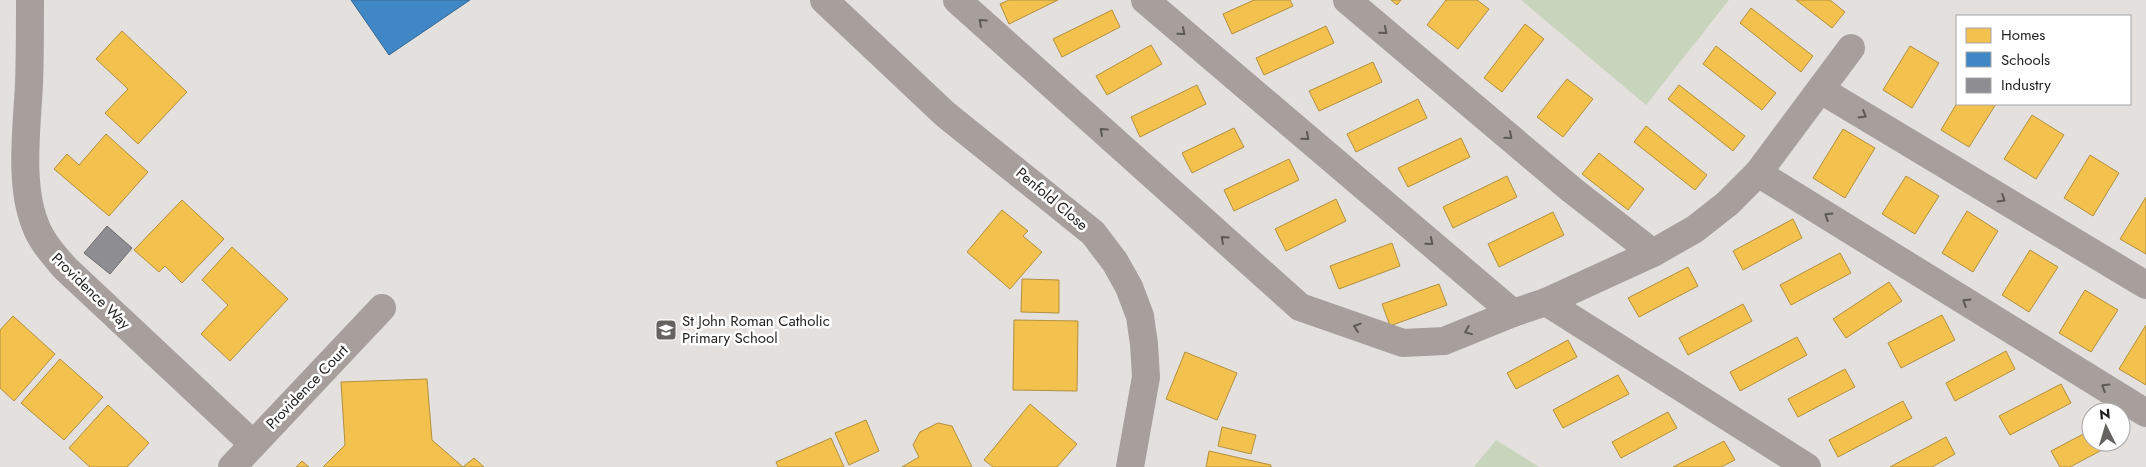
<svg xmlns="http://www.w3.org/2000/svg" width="2146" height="467" viewBox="0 0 2146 467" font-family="Jost,sans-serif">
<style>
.green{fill:#c8d4bc}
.homes{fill:#f2c14e;stroke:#b3903f}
.schools{fill:#3f88c5;stroke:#366893}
.industry{fill:#8d8d92;stroke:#6c6c6f}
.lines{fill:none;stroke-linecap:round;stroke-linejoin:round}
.minor{stroke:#a69f9c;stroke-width:28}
.oneway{stroke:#5c5956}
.labels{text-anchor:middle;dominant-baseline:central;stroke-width:5;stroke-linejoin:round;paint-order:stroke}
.street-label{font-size:15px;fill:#201f1d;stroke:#fff}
.poi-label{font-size:15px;fill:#201f1d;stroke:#fff;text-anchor:start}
</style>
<rect width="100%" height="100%" fill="#e3e0dd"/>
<g class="green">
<path d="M1521 0H1729L1646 105Z"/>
<path d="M1496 440 1539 467H1474Z"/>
</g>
<g class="homes">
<path d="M1009 0H1058L1009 24 1000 4Z"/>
<path d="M1254 0H1290L1293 6 1232 34 1223 14Z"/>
<path d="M1391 0H1401L1397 5Z"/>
<path d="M1446 0H1477L1489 9 1458 49 1427 25Z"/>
<path d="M1796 0H1830L1845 12 1832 28Z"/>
<path d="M1751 8 1813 56 1801 72 1740 23Z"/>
<path d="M1112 10 1120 27 1062 57 1053 39Z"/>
<path d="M1525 24 1544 39 1502 92 1484 78Z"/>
<path d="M1326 26 1334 43 1264 75 1256 58Z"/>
<path d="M122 31 187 92 138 144 105 113 128 89 96 59Z"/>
<path d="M1151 45 1162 64 1107 95 1096 76Z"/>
<path d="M1716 46 1776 93 1762 110 1703 64Z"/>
<path d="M1910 46 1939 63 1912 108 1883 90Z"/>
<path d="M1373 62 1382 82 1319 111 1309 91Z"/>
<path d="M1567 79 1593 99 1563 137 1537 117Z"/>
<path d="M1197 85 1206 104 1140 137 1131 117Z"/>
<path d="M1679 85 1745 136 1733 151 1668 99Z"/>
<path d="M1418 99 1427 118 1356 152 1347 134Z"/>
<path d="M1957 103 1996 104 1969 147 1941 130Z"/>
<path d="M2032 115 2064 135 2036 179 2004 159Z"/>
<path d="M1646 126 1707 175 1695 190 1634 142Z"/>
<path d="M1234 128 1244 147 1192 173 1182 153Z"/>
<path d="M1843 129 1875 148 1845 198 1813 178Z"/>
<path d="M106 134 148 172 109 216 54 169 67 154 79 165Z"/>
<path d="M1461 138 1470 157 1408 187 1398 168Z"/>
<path d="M1599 153 1644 189 1628 210 1582 174Z"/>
<path d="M2090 155 2119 173 2093 216 2064 198Z"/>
<path d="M1289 159 1299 180 1234 211 1224 190Z"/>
<path d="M1507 176 1517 197 1453 228 1443 207Z"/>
<path d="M1906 176 1939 196 1915 234 1882 214Z"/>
<path d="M2146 197V254L2120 239Z"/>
<path d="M1336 199 1346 221 1286 251 1275 229Z"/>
<path d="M182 200 224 239 182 283 165 266 159 272 134 250Z"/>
<path d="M1002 210 1028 231 1023 236 1042 252 1010 289 967 252Z"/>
<path d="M1967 211 1998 231 1973 272 1942 253Z"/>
<path d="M1553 212 1564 235 1499 267 1488 244Z"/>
<path d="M1793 219 1802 238 1743 270 1733 251Z"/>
<path d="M1392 243 1400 266 1339 289 1330 266Z"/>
<path d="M232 247 288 299 230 361 201 334 228 305 202 280Z"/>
<path d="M2030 250 2058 267 2029 312 2002 295Z"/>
<path d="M1840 253 1851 273 1791 305 1780 285Z"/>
<path d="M1688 267 1698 286 1639 317 1628 298Z"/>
<path d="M1022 279 1059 280V313L1021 312Z"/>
<path d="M1889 282 1902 301 1846 338 1833 319Z"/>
<path d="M1439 284 1447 305 1390 326 1382 304Z"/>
<path d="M2085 290 2118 310 2091 352 2059 333Z"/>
<path d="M1743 304 1752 321 1688 355 1679 338Z"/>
<path d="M1942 315 1955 340 1901 368 1888 343Z"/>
<path d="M13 316 55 354 14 401 0 388V330Z"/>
<path d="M1014 320 1078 321 1077 391 1013 390Z"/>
<path d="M2146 325V385L2119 369Z"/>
<path d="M1797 337 1807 355 1740 391 1730 372Z"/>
<path d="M1568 340 1577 357 1516 389 1507 373Z"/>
<path d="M2006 351 2015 369 1955 401 1946 383Z"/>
<path d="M1185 352 1237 373 1217 420 1166 399Z"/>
<path d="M60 359 103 397 64 440 21 403Z"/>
<path d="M1845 369 1855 387 1798 417 1788 399Z"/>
<path d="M1618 375 1629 394 1563 428 1553 410Z"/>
<path d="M427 379 432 440 463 467H323L345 445 341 382Z"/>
<path d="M2061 384 2071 403 2010 435 1999 416Z"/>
<path d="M1903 401 1912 418 1838 457 1829 440Z"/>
<path d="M1030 404 1077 444 1057 467H993L984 460Z"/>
<path d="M108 405 149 443 127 467H90L69 448Z"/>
<path d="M1668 412 1677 428 1621 458 1612 442Z"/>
<path d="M866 420 879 451 849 465 835 433Z"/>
<path d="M938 423 952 426 972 467H902L919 457 913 445 920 432Z"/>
<path d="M1222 427 1256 435 1251 454 1218 446Z"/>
<path d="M2091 430V442H2117L2070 467H2060L2051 451Z"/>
<path d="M1946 437 1955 454 1932 467H1890Z"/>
<path d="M831 438 844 467H778L776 462Z"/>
<path d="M1724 441 1735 460 1721 467H1673Z"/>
<path d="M1209 451 1271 465V467H1206Z"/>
<path d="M474 458 484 467H463Z"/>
<path d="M302 461 309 467H296Z"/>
</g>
<path class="schools" d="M351 0H470L389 55Z"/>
<path class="industry" d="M107 226 132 248 110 274 84 253Z"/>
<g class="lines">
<g class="minor">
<path d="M30 0C30 28 30 56 29 84 27 126 19 184 35 224 41 241 53 254 65 268L253 444"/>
<path d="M824 0 945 114 1093 233 1115 262 1129 287 1140 316 1144 344 1146 377 1130 467"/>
<path d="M957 0 1300 307 1403 343 1444 341 1513 313 1546 302 1653 253 1695 229 1728 203 1758 173 1851 48"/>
<path d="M1145 0 1513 313"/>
<path d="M1347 0 1572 190 1653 253"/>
<path d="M1821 90 2146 285"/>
<path d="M1758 173 2146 413"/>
<path d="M1546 302 1807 467"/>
<path d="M232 467 382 308"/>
</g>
</g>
<defs><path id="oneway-chevron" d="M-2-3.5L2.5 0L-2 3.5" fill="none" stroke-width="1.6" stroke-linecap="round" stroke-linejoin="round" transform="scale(1.25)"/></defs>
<g class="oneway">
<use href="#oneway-chevron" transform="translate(982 22) rotate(-138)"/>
<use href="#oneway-chevron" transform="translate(1384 31) rotate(40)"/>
<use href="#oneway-chevron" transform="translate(1182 32) rotate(40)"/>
<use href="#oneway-chevron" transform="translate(1863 115) rotate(31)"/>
<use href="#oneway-chevron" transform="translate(1103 131) rotate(-138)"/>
<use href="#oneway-chevron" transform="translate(1509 136) rotate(40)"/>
<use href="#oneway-chevron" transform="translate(1306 137) rotate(40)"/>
<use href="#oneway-chevron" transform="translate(2002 199) rotate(31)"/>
<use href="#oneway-chevron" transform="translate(1828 216) rotate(-148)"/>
<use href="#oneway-chevron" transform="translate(1224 239) rotate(-138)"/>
<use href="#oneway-chevron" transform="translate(1430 242) rotate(40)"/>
<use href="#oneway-chevron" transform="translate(1966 302) rotate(-148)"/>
<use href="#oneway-chevron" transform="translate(1357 327) rotate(-161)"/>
<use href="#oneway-chevron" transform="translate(1468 331) rotate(158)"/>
<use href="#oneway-chevron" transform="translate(2105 387) rotate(-148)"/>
</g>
<defs>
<g id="school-square" transform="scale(1.125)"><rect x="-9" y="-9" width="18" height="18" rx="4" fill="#646360" stroke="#fff"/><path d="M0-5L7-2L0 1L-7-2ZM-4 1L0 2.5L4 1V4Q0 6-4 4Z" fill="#fff"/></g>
</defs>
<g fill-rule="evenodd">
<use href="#school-square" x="666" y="330"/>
</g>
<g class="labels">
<g class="street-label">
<text transform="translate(1052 199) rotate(40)">Penfold Close</text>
<text transform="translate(91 291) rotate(44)">Providence Way</text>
<text transform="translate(307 387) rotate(-46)">Providence Court</text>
</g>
<g class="poi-label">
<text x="682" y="321">St John Roman Catholic<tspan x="682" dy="17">Primary School</tspan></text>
</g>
</g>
<rect x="1956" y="15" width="175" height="90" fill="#ffffff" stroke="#a6a5a5"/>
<rect x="1966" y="28" width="25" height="15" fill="#f2c14e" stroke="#a6a5a5"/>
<text x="2001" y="40" font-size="15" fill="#201f1d">Homes</text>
<rect x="1966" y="52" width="25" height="15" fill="#3f88c5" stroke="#a6a5a5"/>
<text x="2001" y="65" font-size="15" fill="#201f1d">Schools</text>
<rect x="1966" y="78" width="25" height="15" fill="#8d8d92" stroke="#a6a5a5"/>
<text x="2001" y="90" font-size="15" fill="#201f1d">Industry</text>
<g transform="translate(2106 427) rotate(355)"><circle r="24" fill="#ffffff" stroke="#a6a5a5"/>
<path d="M0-4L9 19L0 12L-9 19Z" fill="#646360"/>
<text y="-8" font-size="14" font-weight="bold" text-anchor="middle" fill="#201f1d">N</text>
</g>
</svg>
